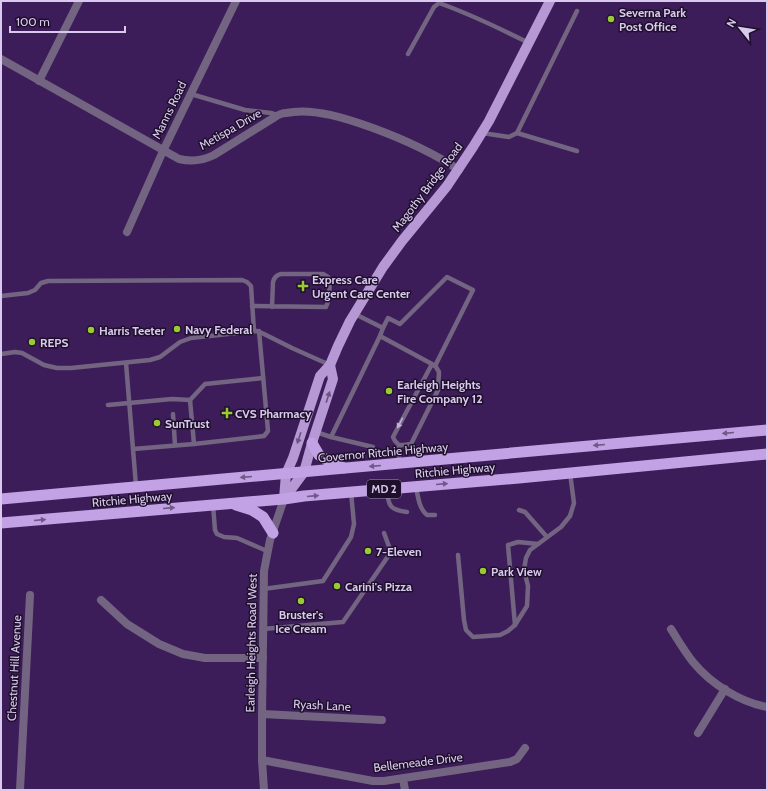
<svg xmlns="http://www.w3.org/2000/svg" width="768" height="791" viewBox="0 0 768 791" font-family="Cabin,sans-serif">
<style>
.lines{fill:none;stroke-linecap:round;stroke-linejoin:round}
.service{stroke:#736582;stroke-width:4.5}
.minor{stroke:#736582;stroke-width:8}
.tertiary{stroke:#736582;stroke-width:8}
.primary{stroke:#b598d4;stroke-width:10}
.trunk{stroke:#c2a2e4;stroke-width:11}
.oneway{fill:#6a5480}
.oneway2{fill:#c0b0d3}
.oneway3{fill:#705988}
.poi-dot{fill:#9bcb33;stroke:#1e102b;stroke-width:1.5}
.labels{text-anchor:middle;dominant-baseline:central;stroke-width:3;stroke-linejoin:round;paint-order:stroke}
.shield{fill:#1e102b;stroke:#a292b4;stroke-width:1}
.shield-label{font-size:11px;font-weight:bold;fill:#dac9ee}
.poi-label{font-size:12px;font-weight:bold;fill:#dac9ee;stroke:#1e102b;text-anchor:start}
.street-label{font-size:12px;fill:#dac9ee;stroke:#1e102b}
</style>
<rect width="100%" height="100%" fill="#3d1d59"/>
<g class="lines">
<g class="service">
<path d="M408 54 434 7 439 3C470 14 499 28 529 43"/>
<path d="M191 94 245 110 271 113 277 115"/>
<path d="M482 133 509 137 517 133 577 11"/>
<path d="M517 133 577 151"/>
<path d="M1 296 28 293 35 290 41 283 48 281 242 280 247 282 251 286 254 331"/>
<path d="M252 306 326 307C330 299 329 290 330 281L328 277 323 274H281C276 275 274 278 273 282L272 307"/>
<path d="M355 314 383 328 380 336 432 364 436 367 439 372 438 390 411 444 404 445H399L395 441 393 437 432 364"/>
<path d="M383 328 388 318 400 324 447 277 473 290 435 366"/>
<path d="M1 354 15 352 22 353 44 365 57 368H71L150 360 160 357 180 342 191 338 257 331 264 334 292 348 330 365"/>
<path d="M126 363 136 486"/>
<path d="M190 400 194 444"/>
<path d="M108 405 172 399 190 400 205 384 263 378"/>
<path d="M173 414 175 445"/>
<path d="M316 432 331 437 380 336"/>
<path d="M331 437 373 447"/>
<path d="M399 445V463"/>
<path d="M133 449 194 444 264 436 268 431 259 331"/>
<path d="M416 487C418 496 419 509 427 515H435"/>
<path d="M387 489C388 506 390 510 407 512"/>
<path d="M213 505 215 530 217 534 224 537 237 538 267 551"/>
<path d="M519 510 525 512 547 537"/>
<path d="M458 555 464 620 466 630 473 637 500 635 508 631 515 625 527 606 528 586 524 570 526 558 530 550 561 527 570 516 574 503 570 473"/>
<path d="M263 589 323 581 351 537 354 524 351 492"/>
<path d="M515 625 508 545 518 542 538 544"/>
<path d="M263 629 343 622 391 552 384 533"/>
</g>
<g class="minor">
<path d="M1 59 179 159C192 162 202 161 214 155L275 117C278 115 282 113 286 113 313 107 348 119 373 128 403 139 432 152 459 170"/>
<path d="M39 81 79 1"/>
<path d="M127 232 163 151 236 1"/>
<path d="M101 600 127 624 159 644 183 654 205 658H263"/>
<path d="M671 629C678 640 685 652 693 662 711 684 740 702 767 707"/>
<path d="M262 714 382 720"/>
<path d="M698 733 725 689"/>
<path d="M262 760 373 781H384L510 762 517 759 525 748"/>
<path d="M403 779 405 790"/>
<path d="M20 790 30 595"/>
</g>
<path class="tertiary" d="M264 790 262 760V714L264 571 270 540 284 499"/>
<g class="primary">
<path d="M284 499 286 474 293 458 320 376 330 365 338 346 350 321 383 267 402 241 447 186 473 147 489 121 550 1"/>
<path d="M284 499 304 472 312 443 333 379 330 365"/>
</g>
<g class="trunk">
<path d="M312 443 319 455 328 461 344 468"/>
<path d="M1 499 767 430"/>
<path d="M236 505 252 510 263 517 273 533"/>
<path d="M1 523 284 499 304 496 519 478 767 454"/>
</g>
</g>
<defs><path id="oneway-solid" d="M-6-.8H1V-3.2L6.5 0L1 3.2V.8H-6Z"/></defs>
<g class="oneway">
<use href="#oneway-solid" transform="translate(328 397) rotate(-72)"/>
<use href="#oneway-solid" transform="translate(299 438) rotate(108)"/>
</g>
<use class="oneway2" href="#oneway-solid" transform="translate(400 423) rotate(117)"/>
<g class="oneway3">
<use href="#oneway-solid" transform="translate(728 433) rotate(175)"/>
<use href="#oneway-solid" transform="translate(599 445) rotate(175)"/>
<use href="#oneway-solid" transform="translate(375 466) rotate(175)"/>
<use href="#oneway-solid" transform="translate(246 477) rotate(175)"/>
<use href="#oneway-solid" transform="translate(442 484) rotate(-5)"/>
<use href="#oneway-solid" transform="translate(313 496) rotate(-5)"/>
<use href="#oneway-solid" transform="translate(169 508) rotate(-5)"/>
<use href="#oneway-solid" transform="translate(40 520) rotate(-5)"/>
</g>
<g class="poi-dot">
<circle cx="611" cy="19" r="4"/>
<path d="M301 280h4v4h4v4h-4v4h-4v-4h-4v-4h4z"/>
<circle cx="177" cy="329" r="4"/>
<circle cx="91" cy="330" r="4"/>
<circle cx="32" cy="342" r="4"/>
<circle cx="389" cy="391" r="4"/>
<path d="M225 407h4v4h4v4h-4v4h-4v-4h-4v-4h4z"/>
<circle cx="157" cy="423" r="4"/>
<circle cx="368" cy="551" r="4"/>
<circle cx="483" cy="571" r="4"/>
<circle cx="337" cy="586" r="4"/>
<circle cx="301" cy="601" r="4"/>
</g>
<g class="labels">
<rect class="shield" x="367" y="480" width="34" height="18" rx="3"/>
<g class="shield-label">
<text x="384" y="489">MD 2</text>
</g>
<g class="poi-label">
<text x="619" y="12">Severna Park<tspan x="619" dy="14">Post Office</tspan></text>
<text x="312" y="279">Express Care<tspan x="312" dy="14">Urgent Care Center</tspan></text>
<text x="185" y="329">Navy Federal</text>
<text x="99" y="330">Harris Teeter</text>
<text x="40" y="342">REPS</text>
<text x="397" y="384">Earleigh Heights<tspan x="397" dy="14">Fire Company 12</tspan></text>
<text x="235" y="413">CVS Pharmacy</text>
<text x="165" y="423">SunTrust</text>
<text x="376" y="551">7-Eleven</text>
<text x="491" y="571">Park View</text>
<text x="345" y="586">Carini's Pizza</text>
<text x="301" y="614" text-anchor="middle">Bruster's<tspan x="301" dy="14">Ice Cream</tspan></text>
</g>
<g class="street-label">
<text transform="translate(169 110) rotate(-64)">Manns Road</text>
<text transform="translate(230 129) rotate(-30)">Metispa Drive</text>
<text transform="translate(427 187) rotate(-53)">Magothy Bridge Road</text>
<text transform="translate(383 452) rotate(-5)">Governor Ritchie Highway</text>
<text transform="translate(455 470) rotate(-5)">Ritchie Highway</text>
<text transform="translate(132 499) rotate(-5)">Ritchie Highway</text>
<text transform="translate(251 643) rotate(-89)">Earleigh Heights Road West</text>
<text transform="translate(14 668) rotate(-87)">Chestnut Hill Avenue</text>
<text transform="translate(322 705) rotate(3)">Ryash Lane</text>
<text transform="translate(418 762) rotate(-7)">Bellemeade Drive</text>
</g>
</g>
<rect width="768" height="791" fill="none" stroke="#dac9ee" stroke-width="4"/>
<g transform="translate(740 28) rotate(300)" stroke="#1e102b" stroke-width="3" paint-order="stroke">
<path d="M0-3L7 15L0 10L-7 15Z" fill="#dac9ee"/>
<text y="-6" font-size="11" font-weight="bold" text-anchor="middle" fill="#dac9ee">N</text>
</g>
<path d="M10 26v6h115v-6" fill="none" stroke="#dac9ee" stroke-width="2"/>
<text x="16" y="26" font-size="12" fill="#dac9ee" stroke="#1e102b" stroke-width="3" paint-order="stroke">100 m</text>
</svg>
